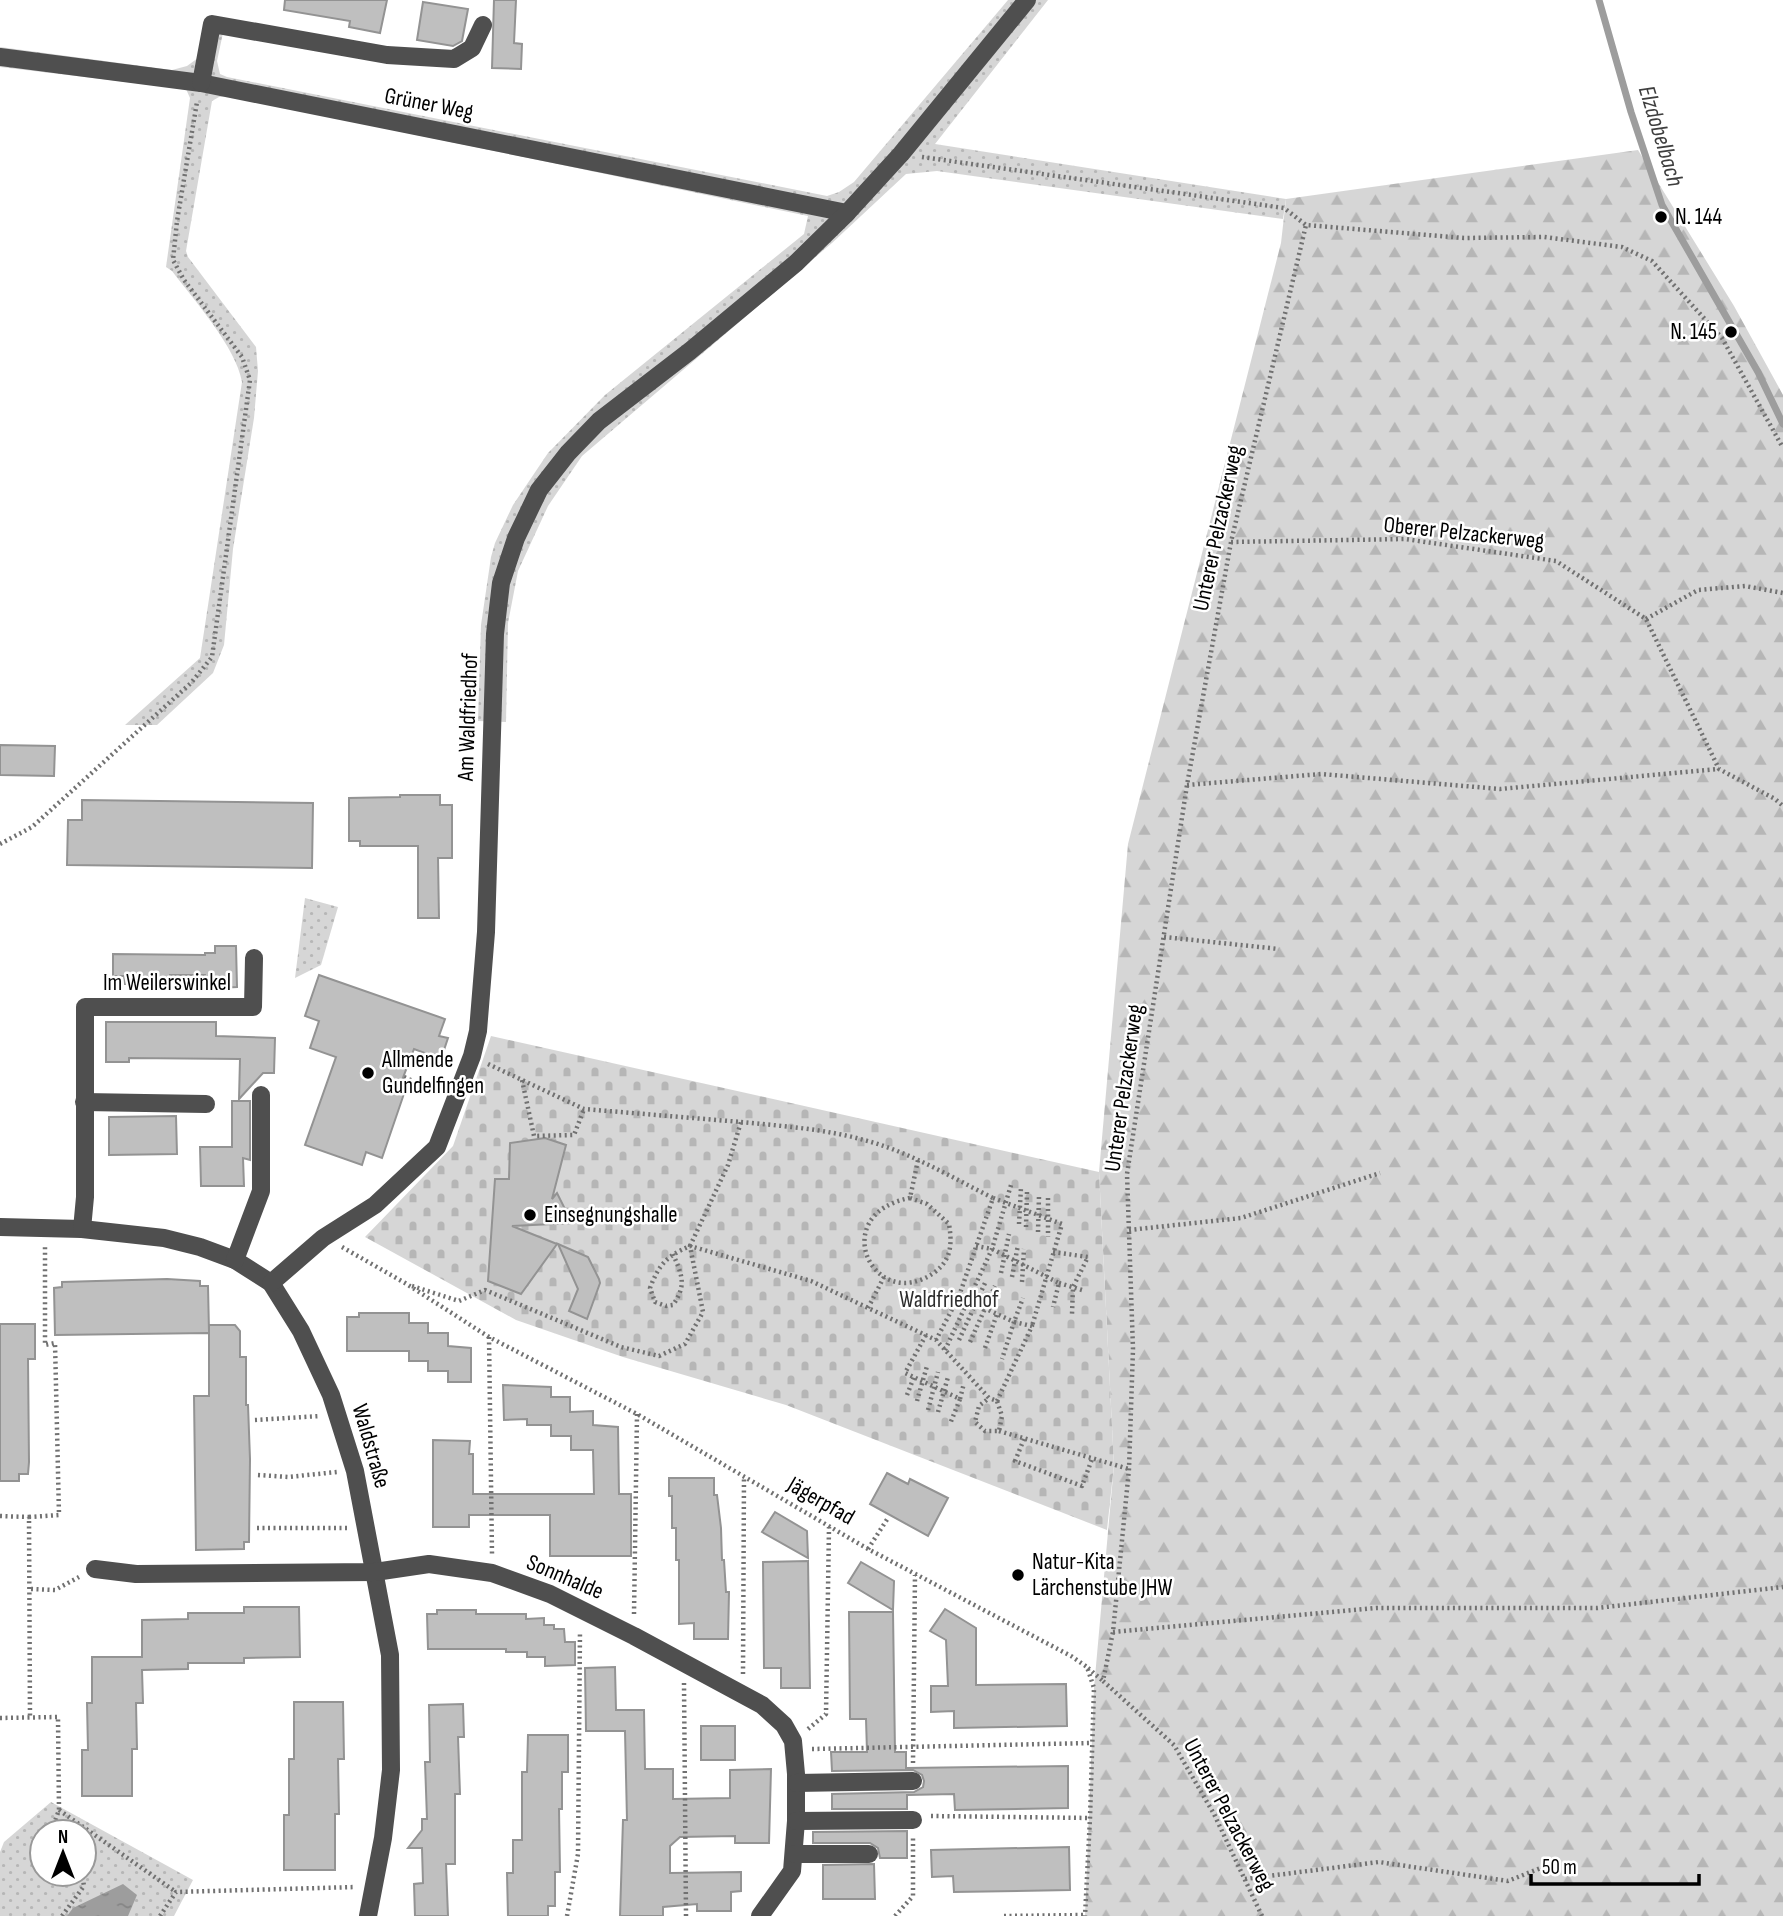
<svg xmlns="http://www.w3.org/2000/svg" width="1783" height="1916" viewBox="0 0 1783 1916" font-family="'Sofia Sans Condensed',sans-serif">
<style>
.grass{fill:url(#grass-dots);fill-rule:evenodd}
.forest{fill:url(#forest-firs)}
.cemetery{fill:url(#cemetery-stones)}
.water{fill:url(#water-ripples)}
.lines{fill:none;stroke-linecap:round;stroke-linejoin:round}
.stream{stroke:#9d9d9d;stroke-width:7}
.building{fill:#bfbfbf;stroke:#939393;stroke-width:2}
.path{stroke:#717171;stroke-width:4.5;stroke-dasharray:2 3.5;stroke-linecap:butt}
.minor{stroke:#4f4f4f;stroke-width:18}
.poi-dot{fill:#000;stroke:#fff;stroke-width:2.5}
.labels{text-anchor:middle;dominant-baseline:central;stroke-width:5;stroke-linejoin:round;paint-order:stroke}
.street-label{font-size:23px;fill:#000;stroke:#fff}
.poi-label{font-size:23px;fill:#000;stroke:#fff;text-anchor:start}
.park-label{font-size:23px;fill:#2d2d2d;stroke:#fff}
.water-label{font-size:24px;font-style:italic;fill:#3e3e3e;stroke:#fff}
</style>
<defs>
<pattern id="grass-dots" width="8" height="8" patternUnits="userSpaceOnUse" patternTransform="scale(1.75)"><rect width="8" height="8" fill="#d6d6d6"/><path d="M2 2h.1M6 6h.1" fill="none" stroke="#b6b6b6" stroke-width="1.8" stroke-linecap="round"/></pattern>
<pattern id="forest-firs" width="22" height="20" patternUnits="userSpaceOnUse" patternTransform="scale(1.75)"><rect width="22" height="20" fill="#d6d6d6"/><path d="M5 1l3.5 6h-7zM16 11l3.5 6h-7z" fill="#b6b6b6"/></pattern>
<pattern id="cemetery-stones" width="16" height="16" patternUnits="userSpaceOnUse" patternTransform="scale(1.75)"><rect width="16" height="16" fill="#d6d6d6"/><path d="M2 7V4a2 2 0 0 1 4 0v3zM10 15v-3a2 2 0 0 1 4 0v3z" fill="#b6b6b6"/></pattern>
<pattern id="water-ripples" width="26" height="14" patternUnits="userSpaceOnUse" patternTransform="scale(1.75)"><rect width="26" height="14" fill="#9d9d9d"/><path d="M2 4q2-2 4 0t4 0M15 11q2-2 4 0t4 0" fill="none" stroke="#858585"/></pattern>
</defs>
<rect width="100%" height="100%" fill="#fff"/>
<g class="grass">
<path d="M1008 0H1048L935 144 1286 199 1283 219 937 171 906 174 832 243 582 456 548 506 518 571 508 623 506 722 478 721 481 625 491 557 495 543 513 505 548 453 605 395 804 234 808 216 229 96 219 97 212 101 186 251 188 257 256 347 258 371 254 418 233 549 224 645 213 673 157 725H125L200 658 242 382C236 347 194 300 172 271L166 267 190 98 186 89 0 67V47L172 70 187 66 198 58 203 30 223 33 217 61 220 74 227 77 827 196 839 192 854 182Z"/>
<path d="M305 898 338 907 321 965 295 978Z"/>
<path d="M51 1802 193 1880 174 1916H0V1852L4 1842ZM42 1832H84V1874H42Z"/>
</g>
<path class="forest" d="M1638 150 1734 306 1783 395V1916H1085L1094 1688 1114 1465 1099 1172 1128 844 1281 243 1286 199Z"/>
<path class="cemetery" d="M491 1036 1099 1172 1114 1465 1107 1530 786 1405 623 1357 516 1320 365 1237 453 1146Z"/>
<path class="water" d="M123 1884 137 1895 128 1916H67L73 1908Z"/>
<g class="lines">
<path class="stream" d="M1599 0 1631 112 1662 205 1758 372 1783 424"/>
</g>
<g class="building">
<path d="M285 0H387L380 33 349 27 350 21 284 10Z"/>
<path d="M494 0H516L514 43 522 44 521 69 492 68Z"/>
<path d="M423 2 468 9 462 41 453 46 417 40Z"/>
<path d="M0 745 55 746 54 776 0 775Z"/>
<path d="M400 795H440V805H452V858H438L439 918H418V846H360V841H349V798L400 797Z"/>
<path d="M82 800 313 803 312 868 67 865 68 820H82Z"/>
<path d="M215 946H236L237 987 216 988V984H206L205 975H170V984H125L124 976H113V954L205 955V953H215Z"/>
<path d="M319 975 445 1019 439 1036 448 1038 441 1059 414 1049 401 1083 407 1085 382 1158 366 1152 362 1165 305 1145 336 1057 310 1048 319 1021 305 1016Z"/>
<path d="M106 1022H216V1036L275 1038 274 1073H263L239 1099 240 1059 129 1058V1062H106Z"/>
<path d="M232 1101H250V1160L243 1158 244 1186H201L200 1147H232Z"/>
<path d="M176 1116 177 1154 109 1155V1117Z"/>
<path d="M545 1138 566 1145 552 1199 557 1193 572 1223 512 1226 557 1244 521 1294 488 1281 495 1179H509L510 1143Z"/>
<path d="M558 1244 588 1257 599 1279 600 1283 587 1319 569 1311 578 1289Z"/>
<path d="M167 1279 200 1281V1286H208L209 1332V1325H235L240 1331V1357H246V1405H248L250 1459 249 1542H244V1549L196 1550 194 1396H209V1333L55 1335 54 1288 62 1287V1282Z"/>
<path d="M359 1313H409V1323H428V1333H448V1346L471 1348V1382H448V1371H428V1361H409V1351H347V1317H359Z"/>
<path d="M0 1324H35V1359H28L29 1462 28 1474H19V1481H0Z"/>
<path d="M503 1385 551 1387V1397H570V1412L593 1411V1425L618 1427 619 1494H631V1556H550V1515H469V1527H433V1440L470 1441 469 1454H473V1494H594L593 1450H571V1436H551V1425H527V1419L504 1420Z"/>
<path d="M887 1473 908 1484 910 1479 948 1498 928 1536 870 1504Z"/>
<path d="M669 1478H714V1495H717L721 1528 722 1560H724L726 1592H729L728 1639H694V1623L679 1624V1560H676V1528H672V1496H669Z"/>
<path d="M775 1512 807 1531 808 1558 762 1532Z"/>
<path d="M808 1561 810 1688H781V1668H764L763 1562Z"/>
<path d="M861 1562 894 1581 893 1610 848 1583Z"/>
<path d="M244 1607H299L300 1657 244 1658V1663H188V1669L142 1670 143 1703H136L137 1749H132V1796H82V1750H88L87 1703H92V1657H142V1620L188 1619V1613H244Z"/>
<path d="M945 1609 976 1628V1685L1066 1684 1067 1726 954 1728V1711L931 1712V1686H948L946 1640 930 1631Z"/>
<path d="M437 1610H476V1614H526V1619L544 1618V1625H554V1629H564L565 1642H575V1665L545 1666V1657H527V1652H506V1649H428L427 1614H437Z"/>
<path d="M849 1612H893L895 1752H906V1768L1068 1766V1808L955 1810 954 1794 907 1795V1809H832V1794L914 1792 923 1787 924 1781 922 1775 913 1770 832 1771 831 1752H867L866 1719H850Z"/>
<path d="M615 1667 616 1710H644L645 1769H673V1799L730 1798V1770L771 1769 769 1843H735V1836L680 1837 670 1846V1873L741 1872V1891L731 1892V1911H697V1904L663 1907V1916H620L623 1820H627L625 1731H586L585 1668Z"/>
<path d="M294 1702H343L344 1759H338L339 1814H335V1870H284V1815H289V1759H294Z"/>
<path d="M463 1704 464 1737H458L460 1794H455V1864H446L448 1916H415L414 1884 423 1883 422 1848H408L422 1830V1819H427L425 1762H430L429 1705Z"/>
<rect x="701" y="1726" width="34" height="34"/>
<path d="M528 1735H568V1772H562V1809H559L560 1872H555V1906H548V1916H508L507 1873H513V1840H522V1772H527Z"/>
<path d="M907 1831V1858H880L878 1848 870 1843H813V1832Z"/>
<path d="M1069 1847 1070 1890 954 1892 953 1876 932 1877 931 1850Z"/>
<path d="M874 1864 875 1899H823V1865Z"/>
</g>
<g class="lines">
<g class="path">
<path d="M922 157 1284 208 1306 225 1464 238 1544 237 1622 247 1652 261 1722 338 1783 448"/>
<path d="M1231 542 1405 539 1556 561 1646 619 1719 769 1775 799 1783 806"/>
<path d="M1646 619 1698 590 1745 586 1783 593"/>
<path d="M1187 785 1321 774 1500 789 1719 769"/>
<path d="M0 844 32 827 191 683 212 657 250 380 242 357 184 280 173 260 177 221 197 102"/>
<path d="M1164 937 1279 949"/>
<path d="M488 1064 584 1109 741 1122 728 1165 690 1246C667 1256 659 1264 650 1288L655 1302 666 1306 673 1305C687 1285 682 1275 673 1254"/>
<path d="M404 1077 439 1093"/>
<path d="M522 1080 534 1136 574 1135 584 1109"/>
<path d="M741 1122C782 1126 825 1129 864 1140 910 1152 951 1177 993 1198L959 1296 936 1340"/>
<path d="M910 1198 927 1204 949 1224C952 1243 952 1259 935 1272 874 1316 825 1214 910 1198L918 1160"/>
<path d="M993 1198 1062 1224 1032 1326"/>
<path d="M1048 1198V1237"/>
<path d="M1019 1224 1021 1187"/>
<path d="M1026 1227 1027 1192"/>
<path d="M1129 1230 1241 1218 1380 1173"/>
<path d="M1038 1232 1039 1196"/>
<path d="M976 1246 992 1249 1059 1283 1053 1307"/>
<path d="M342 1247 405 1283 489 1337 637 1414 868 1549 1071 1656 1087 1667 1094 1688 1090 1818 1085 1916"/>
<path d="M1053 1252 1088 1257 1073 1287 1072 1314"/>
<path d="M1001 1273 1009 1234"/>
<path d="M1012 1277 1018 1245"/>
<path d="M1022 1282 1024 1249"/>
<path d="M1059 1283 1082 1290"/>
<path d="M412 1286 459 1301 485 1290 621 1347 659 1356 685 1344 703 1312 690 1246 811 1281 936 1340 989 1398 979 1406 975 1422 985 1431H999L1002 1416 997 1401 989 1398"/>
<path d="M959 1296 1014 1322 1002 1359"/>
<path d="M868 1308 884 1277"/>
<path d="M926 1335 905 1373 960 1399 950 1424"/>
<path d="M489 1337 492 1554"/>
<path d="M959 1340 985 1283"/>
<path d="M970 1342 995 1286"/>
<path d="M985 1348 997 1314"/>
<path d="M945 1350 992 1249 1011 1185"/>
<path d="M907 1395 914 1377"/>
<path d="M960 1399 964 1383"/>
<path d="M917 1401 927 1366"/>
<path d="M997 1401 1032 1326 1014 1322 1023 1298"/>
<path d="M928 1410 938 1372"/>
<path d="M938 1412 948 1377"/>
<path d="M255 1420 320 1416"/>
<path d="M999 1431 1129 1469"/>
<path d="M1024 1439 1015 1461 1082 1486 1092 1459"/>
<path d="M258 1475 288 1477 337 1472"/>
<path d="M0 1516 29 1517 30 1718"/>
<path d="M29 1517 59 1515 55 1343 45 1345V1246"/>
<path d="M257 1528H347"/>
<path d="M868 1549 888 1518"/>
<path d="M31 1589 55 1590 79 1577"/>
<path d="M634 1614 637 1414"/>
<path d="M1113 1632 1376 1608H1597L1783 1587"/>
<path d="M1088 1668 1103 1681"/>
<path d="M743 1674 744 1476"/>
<path d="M684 1683 686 1916"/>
<path d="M0 1718 58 1717 59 1810 51 1832"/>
<path d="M808 1729 826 1714 829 1527"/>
<path d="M812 1749 1091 1743"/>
<path d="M913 1763 915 1575"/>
<path d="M59 1810 176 1892"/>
<path d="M931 1816 1090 1818"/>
<path d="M1245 1879 1379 1862 1508 1881 1551 1864"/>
<path d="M62 1916 84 1886 82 1874"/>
<path d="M160 1916 176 1892 356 1887"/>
<path d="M567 1916 578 1854 580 1631"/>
<path d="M895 1916 913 1896V1838"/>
<path d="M1004 1916 1085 1915"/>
<path d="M1262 1916 1214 1814 1174 1745 1103 1681 1113 1632 1129 1469 1133 1349 1127 1174 1187 785 1231 542 1306 225"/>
</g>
<g class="minor">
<path d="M0 57 201 83 847 213"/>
<path d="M201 83 212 24 387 55 454 59 472 48 483 25"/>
<path d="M84 1102 206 1104"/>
<path d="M0 1227 82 1229 164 1238 200 1247 235 1260 271 1283 301 1331 331 1395 355 1471 390 1655 391 1770 383 1838 368 1916"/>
<path d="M82 1229 85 1197V1007H253L254 958"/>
<path d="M235 1260 261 1191V1095"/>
<path d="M271 1283 323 1238 375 1205 437 1147 472 1056 478 1031 486 932 495 634 501 583 516 538 539 490 568 453 599 421 690 351 796 263 847 213 901 154 1027 0"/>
<path d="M95 1569 136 1574 375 1572 429 1564 492 1573 550 1594 634 1636 762 1705 784 1725 793 1741 796 1774V1821L792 1871 760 1916"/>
<path d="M796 1783 913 1781"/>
<path d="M796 1821 913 1820"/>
<path d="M795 1854H869"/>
</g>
</g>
<g class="poi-dot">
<circle cx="1661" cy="217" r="7"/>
<circle cx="1731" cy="332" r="7"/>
<circle cx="368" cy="1073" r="7"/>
<circle cx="530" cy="1215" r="7"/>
<circle cx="1018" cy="1575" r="7"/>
</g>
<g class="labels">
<g class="street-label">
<text transform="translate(429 104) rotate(11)">Grüner Weg</text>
<text transform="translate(1218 528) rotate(-78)">Unterer Pelzackerweg</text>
<text transform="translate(1464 533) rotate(6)">Oberer Pelzackerweg</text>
<text transform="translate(468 717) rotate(-88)">Am Waldfriedhof</text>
<text x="167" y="983">Im Weilerswinkel</text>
<text transform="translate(1124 1088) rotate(-82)">Unterer Pelzackerweg</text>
<text transform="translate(371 1446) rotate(74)">Waldstraße</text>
<text transform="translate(821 1501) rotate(30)">Jägerpfad</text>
<text transform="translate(565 1577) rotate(23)">Sonnhalde</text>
<text transform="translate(1229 1815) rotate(62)">Unterer Pelzackerweg</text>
</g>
<g class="poi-label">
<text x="1675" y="217">N. 144</text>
<text x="1717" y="332" text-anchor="end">N. 145</text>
<text x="382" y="1060">Allmende<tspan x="382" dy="26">Gundelfingen</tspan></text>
<text x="544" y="1215">Einsegnungshalle</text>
<text x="1032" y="1562">Natur-Kita<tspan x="1032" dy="26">Lärchenstube JHW</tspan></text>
</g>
<g class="park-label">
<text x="949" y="1300">Waldfriedhof</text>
</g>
<g class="water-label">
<text transform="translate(1661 136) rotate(73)">Elzdobelbach</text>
</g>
</g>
<g transform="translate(63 1853)"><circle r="33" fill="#ffffff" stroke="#999999" stroke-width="2"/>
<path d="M0-5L12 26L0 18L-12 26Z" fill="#000000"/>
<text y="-10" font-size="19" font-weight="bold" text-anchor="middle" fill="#000000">N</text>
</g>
<path d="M1531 1874v10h168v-10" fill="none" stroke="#000000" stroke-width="3.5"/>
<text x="1542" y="1874" font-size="21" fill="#000000" stroke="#ffffff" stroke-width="5" paint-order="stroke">50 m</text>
</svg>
